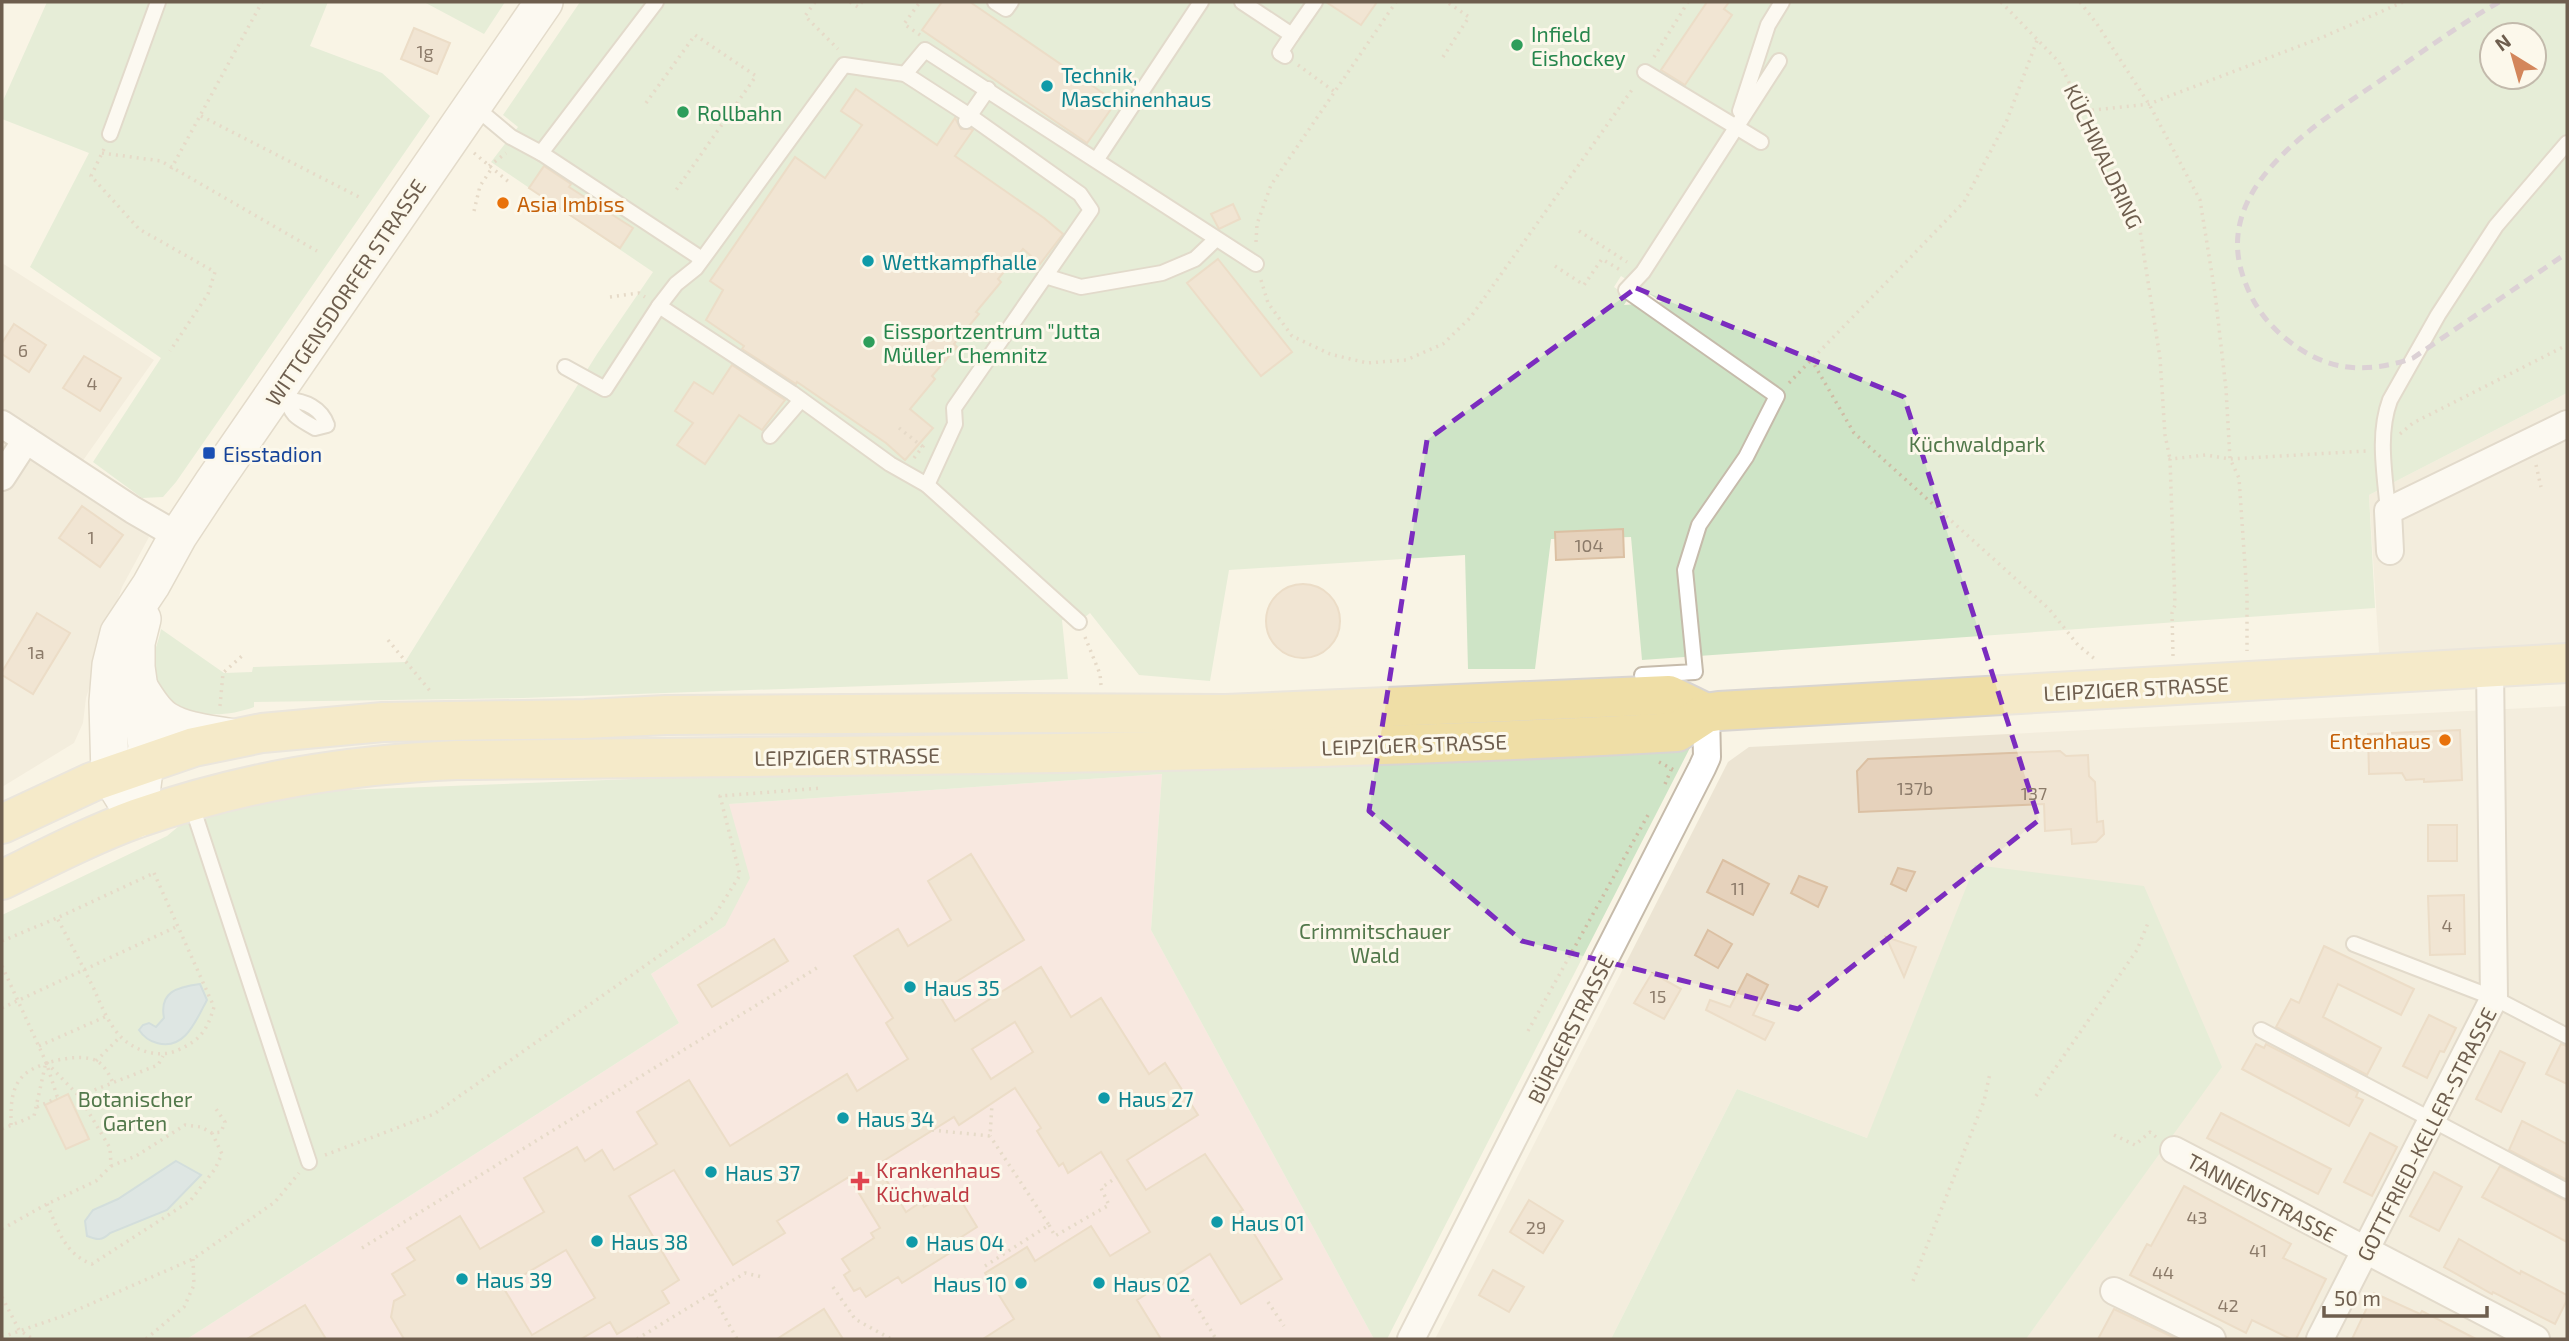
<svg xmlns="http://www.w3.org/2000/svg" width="2569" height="1341" viewBox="0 0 2569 1341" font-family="'Exo 2',sans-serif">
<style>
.residential{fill:#ece4d3}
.medical{fill:#f5dada}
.green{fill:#cee4c6;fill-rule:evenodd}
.water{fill:#bdd6e0;stroke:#a4c3d0;stroke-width:2}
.building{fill:#e6d2bc;stroke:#dbc0a3;stroke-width:2;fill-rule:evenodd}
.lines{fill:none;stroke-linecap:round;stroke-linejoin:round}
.lane-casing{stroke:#c6bbab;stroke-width:18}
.street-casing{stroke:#c6bbab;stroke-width:30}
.secondary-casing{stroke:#c8bca9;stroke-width:40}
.primary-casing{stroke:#d9d5d1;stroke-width:42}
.path{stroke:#cfbba4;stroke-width:3.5;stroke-dasharray:2 5;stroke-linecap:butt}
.lane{stroke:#fff;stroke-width:14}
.street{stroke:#fff;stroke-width:26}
.secondary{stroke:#fff;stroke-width:37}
.primary{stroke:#efdea6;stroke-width:38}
.rail{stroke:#b8a6c1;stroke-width:5;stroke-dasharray:10 7;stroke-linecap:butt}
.marked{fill:none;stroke:#7b2cbf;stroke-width:5;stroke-dasharray:14 9;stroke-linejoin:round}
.leisure-dot{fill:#2e9e5b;stroke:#fcf8eb;stroke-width:2.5}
.culture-dot{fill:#0f9aa8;stroke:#fcf8eb;stroke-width:2.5}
.food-dot{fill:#e8710a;stroke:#fcf8eb;stroke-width:2.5}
.transit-dot{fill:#1a4fb4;stroke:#fcf8eb;stroke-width:2.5}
.health-dot{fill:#e0444e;stroke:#fcf8eb;stroke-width:2.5}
.labels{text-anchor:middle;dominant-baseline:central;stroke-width:6;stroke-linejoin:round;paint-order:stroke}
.number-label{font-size:18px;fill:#8c7b6a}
.leisure-label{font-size:21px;fill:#27864d;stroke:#fcf8eb;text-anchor:start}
.culture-label{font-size:21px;fill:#0d838f;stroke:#fcf8eb;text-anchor:start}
.street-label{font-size:21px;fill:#6e5e4e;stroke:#fcf8eb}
.food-label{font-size:21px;fill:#c56008;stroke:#fcf8eb;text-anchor:start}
.park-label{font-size:21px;fill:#52784b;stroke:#fcf8eb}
.transit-label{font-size:21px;fill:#164399;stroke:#fcf8eb;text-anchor:start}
.health-label{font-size:21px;fill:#be3a42;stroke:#fcf8eb;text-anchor:start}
</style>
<rect width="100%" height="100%" fill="#f9f4e5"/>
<g class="residential">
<path d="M2 263 154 360 72 476 149 537 122 587 86 698 83 723 74 743 2 787Z"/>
<path d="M2567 393V661L2380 669 2369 495Z"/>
<path d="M2567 706V1339H2026L2221 1066 1867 1138 1737 1089 1611 1339H1435L1728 762 1749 747Z"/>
</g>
<path class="medical" d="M1162 774 1151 930 1374 1339H187L679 1023 651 974 725 926 728 804Z"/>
<g class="green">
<path d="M47 2H328L310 46 382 73 430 116 176 482 163 497 142 498 93 462 161 358 30 267 89 153 2 119V103Z"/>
<path d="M424 2H505L484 34Z"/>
<path d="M580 2H2567V393L2369 495 2375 608 1642 660 1631 537 1551 539 1535 669H1468L1465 555 1229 570 1210 681 1139 675 1090 613 1079 622 1062 620 1068 679 523 698 254 702V707C219 720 174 718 157 682 155 677 151 672 152 667 152 654 159 642 161 629L224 673 252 672 253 667 405 662 597 354 653 272 491 162 518 127 503 115ZM2492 35H2534V77H2492ZM1621 276 1662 302 1624 305 1629 297 1614 287Z"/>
<path d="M1695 738 1387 1339H1374L1151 930 1162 774 729 804 750 878 725 926 651 974 679 1023 187 1339H2V915L167 836 216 795Z"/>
<path d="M1975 865 2144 886 2222 1067 2026 1339H1611L1737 1089 1867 1138Z"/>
</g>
<g class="water">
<path d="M200 984 207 1000C196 1020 185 1051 157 1043 149 1041 143 1036 139 1030L143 1025 149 1023 156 1027 164 1018C159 992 177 987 200 984Z"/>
<path d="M176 1161 201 1175 167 1210 110 1233C102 1241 97 1240 87 1236L85 1221 93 1210 118 1199Z"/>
</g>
<g class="building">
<path d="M942 2H970L1116 102 1087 143 922 30Z"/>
<path d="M1326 2H1377L1361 25Z"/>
<path d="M1707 2H1729L1724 9 1732 15 1685 85 1661 70Z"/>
<path d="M414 28 450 43 437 74 401 59Z"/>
<path d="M856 89 937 145 955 118 961 129H971L973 130 955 156 1044 218 1063 234 1040 264 1023 249 998 279 1001 282 976 312 979 314 954 344 957 347 932 376 935 379 910 409 933 428 905 460 886 443 797 382 796 384 742 349 744 346 706 320 723 290 710 281 795 157 825 178 862 125 841 111Z"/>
<path d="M544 166 571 184 569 187 633 228 620 248 529 188Z"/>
<path d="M1233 204 1240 219 1219 229 1211 214Z"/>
<path d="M1218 259 1292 352 1261 376 1187 283Z"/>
<path d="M14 324 46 345 29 372 2 354V343Z"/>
<path d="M84 356 121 378 100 411 63 388Z"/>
<path d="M732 365 785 400 762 430 739 415 705 464 677 445 693 423 675 411 694 382 713 394Z"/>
<path d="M82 506 123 535 100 567 59 538Z"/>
<path d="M1623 529 1624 557 1556 560 1555 532Z"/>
<circle cx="1303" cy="621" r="37"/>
<path d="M37 613 70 633 33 694 2 675V672Z"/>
<path d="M2460 730 2462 780 2424 782V779L2406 780 2402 773 2369 774 2368 734Z"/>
<path d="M2060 751 2066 756 2088 755 2089 776 2095 782 2097 822 2103 821 2104 834 2096 842 2072 844 2071 829 2045 831 2044 804 1859 812 1857 771 1868 759Z"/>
<rect x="2428" y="825" width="29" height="36"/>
<path d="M971 854 1024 940 938 993 955 1021 1041 967 1071 1017 1101 998 1149 1074 1165 1063 1198 1115 1127 1160 1146 1190 1205 1154 1243 1210 1240 1211 1282 1279 1241 1304 1210 1254 1137 1300 1161 1339H983L1014 1319 985 1273 1027 1247 1035 1261 1091 1226 1110 1256 1150 1232 1101 1152 1068 1173 1063 1163 1059 1166 1037 1131 1041 1128 1015 1088 959 1125 954 1117 877 1165 906 1212 921 1202 924 1207 954 1189 977 1227 949 1245 953 1251 902 1283 898 1277 866 1297 860 1288 854 1291 844 1275 850 1271 842 1259 874 1238 871 1233 880 1228 849 1177 777 1221 785 1233 733 1265 674 1170 629 1196 679 1280 662 1291 669 1303 617 1334 610 1322 581 1339H404L391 1317 394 1301 405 1295 392 1274 415 1260 407 1248 460 1216 480 1249 544 1212 524 1178 577 1147 585 1161 602 1150 614 1170 657 1144 637 1112 689 1080 730 1146 847 1074 857 1091 908 1059 886 1023 893 1018 854 956 898 929 908 946 951 920 928 881ZM1015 1022 1033 1052 991 1079 972 1049ZM566 1250 595 1298 532 1335 503 1287Z"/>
<path d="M1723 860 1769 884 1753 915 1707 892Z"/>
<path d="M1898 868 1915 872 1906 891 1891 884Z"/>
<path d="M1799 876 1827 887 1818 907 1791 893Z"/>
<path d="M2464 895 2465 954 2430 955 2428 896Z"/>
<path d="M1708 930 1732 944 1718 968 1695 955Z"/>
<path d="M1886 937 1916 947 1904 977Z"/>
<path d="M774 939 788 961 712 1007 698 985Z"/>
<path d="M2324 946 2414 989 2401 1015 2338 984 2323 1017 2381 1048 2367 1075 2276 1027 2291 999 2299 1003Z"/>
<path d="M1652 973 1681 989 1664 1019 1634 1003Z"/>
<path d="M1747 974 1768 985 1753 1015 1774 1023 1765 1040 1706 1010 1710 1000 1730 1007Z"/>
<path d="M2429 1015 2456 1028 2444 1052 2440 1051 2427 1078 2403 1066Z"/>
<path d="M2256 1044 2264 1048 2266 1044 2358 1092 2356 1097 2363 1100 2349 1126 2242 1069Z"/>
<path d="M2561 1044 2567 1046V1084L2546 1074Z"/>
<path d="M2500 1051 2525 1063 2501 1112 2476 1099Z"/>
<path d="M68 1094 89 1139 66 1149 45 1105Z"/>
<path d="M2221 1113 2331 1169 2318 1194 2207 1138Z"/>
<path d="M2522 1121 2567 1144V1180L2509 1150Z"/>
<path d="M2370 1133 2397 1147 2372 1196 2344 1182Z"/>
<path d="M2500 1166 2567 1201V1242L2482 1197Z"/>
<path d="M2434 1172 2462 1187 2439 1231 2410 1216Z"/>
<path d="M2184 1186 2291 1244 2283 1258 2326 1279 2296 1339H2291L2252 1320 2246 1333 2130 1275 2147 1244 2151 1246Z"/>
<path d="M1529 1200 1563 1221 1543 1253 1510 1232Z"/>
<path d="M2459 1239 2520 1274 2521 1271 2567 1295V1300L2555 1324 2493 1292 2492 1294 2444 1267Z"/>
<path d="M1493 1270 1524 1287 1509 1312 1479 1295Z"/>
<path d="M2374 1293 2420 1314 2422 1311 2476 1339H2352Z"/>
<path d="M305 1305 326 1339H247Z"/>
<path d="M824 1309 843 1339H777Z"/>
<path d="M2114 1309 2177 1339H2098Z"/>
</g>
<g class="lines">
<g class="lane-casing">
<g id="lane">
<path d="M995 2 1006 9 1011 2"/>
<path d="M1242 2 1292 35 1280 53 1285 56"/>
<path d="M1292 35 1315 2"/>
<path d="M844 65 905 74 970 116 1080 194 1091 210 954 408 955 424 927 485 890 464 792 393 659 306 676 284 696 268Z"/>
<path d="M1645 72 1761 142"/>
<path d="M905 74 925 50 1256 264"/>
<path d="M475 107 511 137 541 153 656 2"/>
<path d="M1740 111 1768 25 1782 2"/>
<path d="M966 121 988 89"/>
<path d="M110 134 158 2"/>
<path d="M541 153 702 259"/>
<path d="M1097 159 1201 2"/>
<path d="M1045 276 1081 287 1162 273 1195 259 1215 240"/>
<path d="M565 367 605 389 659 306"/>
<path d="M277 392C290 401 287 406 295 415 300 420 309 424 315 428L327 425C321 408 305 401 288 400"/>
<path d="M770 436 801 400"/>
<path d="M927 485 1079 622"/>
<path d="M2388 511C2385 475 2377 435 2390 400L2438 315 2496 226 2567 143"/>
<path d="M1642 675 1695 672 1685 570 1699 525 1746 457 1777 396 1626 290 1643 272 1779 61"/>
<path d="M191 803 309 1162"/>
<path d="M2354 944 2494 998 2567 1036"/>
<path d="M2261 1030 2567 1191"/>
</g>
</g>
<g class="street-casing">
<g id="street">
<path d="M2 424 133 510 178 536"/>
<path d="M2 477 26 440"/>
<path d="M2390 551 2388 511 2567 424"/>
<path d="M2174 1150 2536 1339"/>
<path d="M2114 1291 2212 1339"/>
<path d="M1411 1339 1702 768 1707 757 1706 713"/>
<path d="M2320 1339 2494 998 2490 667"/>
</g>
</g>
<g class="secondary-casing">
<g id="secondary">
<path d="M138 686C146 698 154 714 167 721 185 732 212 734 233 738"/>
<path d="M141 794 147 746 136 667V643L142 619"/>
<path d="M137 819 110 775 108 702 111 665 119 633 151 585 178 536 213 483 544 2"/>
</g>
</g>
<g class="primary-casing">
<g id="primary">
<path d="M2 824 92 782 194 747 262 733 383 722 585 719 666 715 1017 713 1226 714 1669 695 1706 713"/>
<path d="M2 880C47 858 91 835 138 818 246 781 344 765 457 760 864 755 1271 755 1677 732L1706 713 1719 711 2567 663"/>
</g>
</g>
<g class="path">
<path d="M815 2 805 16 838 49"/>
<path d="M850 2 858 7 862 2"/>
<path d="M2001 2 2059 62 2139 224 2160 358 2165 435 2170 459"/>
<path d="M2080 2 2097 24 2149 104 2200 200 2215 293 2226 389 2230 459 2239 478 2247 595V651"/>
<path d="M920 35 904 24 920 2"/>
<path d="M1443 57 1469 17 1447 2"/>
<path d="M1654 57 1688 2"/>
<path d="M1298 65 1335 92"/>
<path d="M646 103 695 35 756 76 674 193"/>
<path d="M2085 111 2149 104 2323 37 2403 2"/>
<path d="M201 116 359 197"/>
<path d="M104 149 91 176 139 229 215 272 208 294 170 351"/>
<path d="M102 153 161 161 317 251"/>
<path d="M474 153 510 183"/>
<path d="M489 166 506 153"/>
<path d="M171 169 262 2"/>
<path d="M474 211 480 186 492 168"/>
<path d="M1579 231 1627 262"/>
<path d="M1256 242 1257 224 1271 185 1396 2"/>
<path d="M1555 266 1584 285 1602 259 1622 271"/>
<path d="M1261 280 1268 303 1292 336 1330 354 1367 363 1406 360 1443 344 1470 318 1634 87"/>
<path d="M610 297 639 293 645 297"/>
<path d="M1811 359 1854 433 2049 609 2078 645 2096 660"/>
<path d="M1789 383 1964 202 2007 120 2038 38"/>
<path d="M899 428 923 447"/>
<path d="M2400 434 2413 423 2567 345"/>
<path d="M914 458 924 445"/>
<path d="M2536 465 2541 487"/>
<path d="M1085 637 1100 674 1101 685"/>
<path d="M388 640 431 692"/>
<path d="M2173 656 2172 613 2175 605 2170 459 2206 455 2230 459 2366 451"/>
<path d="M220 706 223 673 243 655"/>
<path d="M1659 762 1674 770"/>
<path d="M1665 784 1671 770"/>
<path d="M154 873 214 1007C207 1030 201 1040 178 1050 160 1059 134 1051 120 1036 108 1023 101 1005 94 989 82 965 70 942 57 918Z"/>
<path d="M2 941 57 918"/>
<path d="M2 966 46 1062 58 1099"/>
<path d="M2 1008 178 926"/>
<path d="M1528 1031 1648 815"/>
<path d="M39 1046 107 1016"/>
<path d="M96 1061 120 1037"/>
<path d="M2036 1096 2137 950 2148 923"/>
<path d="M37 1107 57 1098"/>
<path d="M11 1125C11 1108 10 1088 24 1075 38 1062 80 1052 97 1061 105 1066 109 1074 113 1083"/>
<path d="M2 1129 34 1116 46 1062 79 1096 158 1065 163 1056"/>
<path d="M932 1130 990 1136 992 1104"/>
<path d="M2114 1135 2135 1145 2150 1132 2156 1137"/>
<path d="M325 1155 434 1114 713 918 740 875 720 796 822 788"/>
<path d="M111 1166 136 1156 185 1125 201 1127 212 1133"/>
<path d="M47 1204C58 1229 64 1254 92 1264L190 1201 215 1169 222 1154 212 1133 221 1132 225 1122 216 1109"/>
<path d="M1049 1225 1055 1236 1109 1205 1101 1188 1117 1177"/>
<path d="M2 1229 47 1204 96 1181 111 1166 110 1148 79 1096"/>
<path d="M362 1248 820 966"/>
<path d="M985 1266 1049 1225 990 1136"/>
<path d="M1913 1281 1984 1101 1990 1073"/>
<path d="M833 1287 855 1319 891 1339"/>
<path d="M1185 1287 1216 1339"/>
<path d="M712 1294 737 1339"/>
<path d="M2 1297 19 1330 33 1339"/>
<path d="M1268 1302 1284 1326"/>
<path d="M2 1337 63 1316 193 1259 275 1202 299 1173"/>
<path d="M146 1339 184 1307 194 1285 193 1259"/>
<path d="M637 1339 745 1273 762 1277"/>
</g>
<use href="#lane" class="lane"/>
<use href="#street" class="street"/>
<use href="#secondary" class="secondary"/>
<use href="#primary" class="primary"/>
<path class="rail" d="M2499 2C2459 25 2422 52 2384 78 2323 120 2214 183 2242 273 2250 299 2263 320 2285 338 2325 371 2364 375 2413 358L2567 253"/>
</g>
<path d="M0 0H2569V1341H0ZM1636 288 1904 397 2039 820 1798 1009 1522 941 1369 811 1427 440Z" fill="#f9f4e5" fill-opacity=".55" fill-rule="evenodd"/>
<path class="marked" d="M1636 288 1904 397 2039 820 1798 1009 1522 941 1369 811 1427 440Z"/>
<g class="leisure-dot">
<circle cx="1517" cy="45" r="7"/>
<circle cx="683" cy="112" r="7"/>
<circle cx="869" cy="342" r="7"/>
</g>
<g class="culture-dot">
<circle cx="1047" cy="86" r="7"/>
<circle cx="868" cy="261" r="7"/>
<circle cx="910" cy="987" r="7"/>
<circle cx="1104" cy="1098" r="7"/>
<circle cx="843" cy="1118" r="7"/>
<circle cx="711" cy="1172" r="7"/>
<circle cx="1217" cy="1222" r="7"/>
<circle cx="597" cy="1241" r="7"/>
<circle cx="912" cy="1242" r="7"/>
<circle cx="462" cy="1279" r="7"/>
<circle cx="1021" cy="1283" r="7"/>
<circle cx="1099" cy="1283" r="7"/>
</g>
<g class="food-dot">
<circle cx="503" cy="203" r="7"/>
<circle cx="2445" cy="740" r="7"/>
</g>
<rect class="transit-dot" x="202" y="446" width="14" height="14" rx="3.5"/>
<path class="health-dot" d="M856.5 1170.5h7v7h7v7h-7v7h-7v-7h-7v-7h7z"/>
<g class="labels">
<g class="number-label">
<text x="425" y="51">1g</text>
<text x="23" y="350">6</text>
<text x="92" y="383">4</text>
<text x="91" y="537">1</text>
<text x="1589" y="545">104</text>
<text x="36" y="652">1a</text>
<text x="1915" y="788">137b</text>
<text x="2034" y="793">137</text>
<text x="1738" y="888">11</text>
<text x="2447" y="925">4</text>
<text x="1658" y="996">15</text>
<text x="2197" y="1217">43</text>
<text x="1536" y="1227">29</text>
<text x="2258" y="1250">41</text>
<text x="2163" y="1272">44</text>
<text x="2228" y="1305">42</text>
</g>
<g class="leisure-label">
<text x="1531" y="33">Infield<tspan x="1531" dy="24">Eishockey</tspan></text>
<text x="697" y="112">Rollbahn</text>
<text x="883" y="330">Eissportzentrum "Jutta<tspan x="883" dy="24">Müller" Chemnitz</tspan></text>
</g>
<g class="culture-label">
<text x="1061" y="74">Technik,<tspan x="1061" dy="24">Maschinenhaus</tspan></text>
<text x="882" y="261">Wettkampfhalle</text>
<text x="924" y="987">Haus 35</text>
<text x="1118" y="1098">Haus 27</text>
<text x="857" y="1118">Haus 34</text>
<text x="725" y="1172">Haus 37</text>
<text x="1231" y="1222">Haus 01</text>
<text x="611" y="1241">Haus 38</text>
<text x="926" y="1242">Haus 04</text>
<text x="476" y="1279">Haus 39</text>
<text x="1007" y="1283" text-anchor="end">Haus 10</text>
<text x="1113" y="1283">Haus 02</text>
</g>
<g class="street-label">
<text transform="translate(2104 156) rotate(65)">KÜCHWALDRING</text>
<text transform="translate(345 292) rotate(-56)">WITTGENSDORFER STRASSE</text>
<text transform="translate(2136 688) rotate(-3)">LEIPZIGER STRASSE</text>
<text transform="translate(1414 744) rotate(-2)">LEIPZIGER STRASSE</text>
<text transform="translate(847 756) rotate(-1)">LEIPZIGER STRASSE</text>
<text transform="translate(1570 1029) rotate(-63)">BÜRGERSTRASSE</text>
<text transform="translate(2426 1134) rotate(-63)">GOTTFRIED-KELLER-STRASSE</text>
<text transform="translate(2262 1197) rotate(28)">TANNENSTRASSE</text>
</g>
<g class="food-label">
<text x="517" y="203">Asia Imbiss</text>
<text x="2431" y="740" text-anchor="end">Entenhaus</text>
</g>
<g class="park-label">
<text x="1977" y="443">Küchwaldpark</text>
<text x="1375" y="930">Crimmitschauer<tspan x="1375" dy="24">Wald</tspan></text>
<text x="135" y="1098">Botanischer<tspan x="135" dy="24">Garten</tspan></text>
</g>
<g class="transit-label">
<text x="223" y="453">Eisstadion</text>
</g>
<g class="health-label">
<text x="876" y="1169">Krankenhaus<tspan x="876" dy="24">Küchwald</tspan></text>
</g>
</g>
<rect width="2569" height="1341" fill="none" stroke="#6e5e4e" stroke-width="7"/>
<g transform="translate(2513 56) rotate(323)"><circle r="33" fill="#fcf8eb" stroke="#c3baac" stroke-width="2"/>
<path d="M0-5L12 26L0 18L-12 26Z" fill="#d3865b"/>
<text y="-10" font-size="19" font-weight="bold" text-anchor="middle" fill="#6e5e4e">N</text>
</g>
<path d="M2324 1306v10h163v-10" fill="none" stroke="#6e5e4e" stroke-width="3.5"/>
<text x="2334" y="1306" font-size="21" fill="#6e5e4e" stroke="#fcf8eb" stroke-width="5" paint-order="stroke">50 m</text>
</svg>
